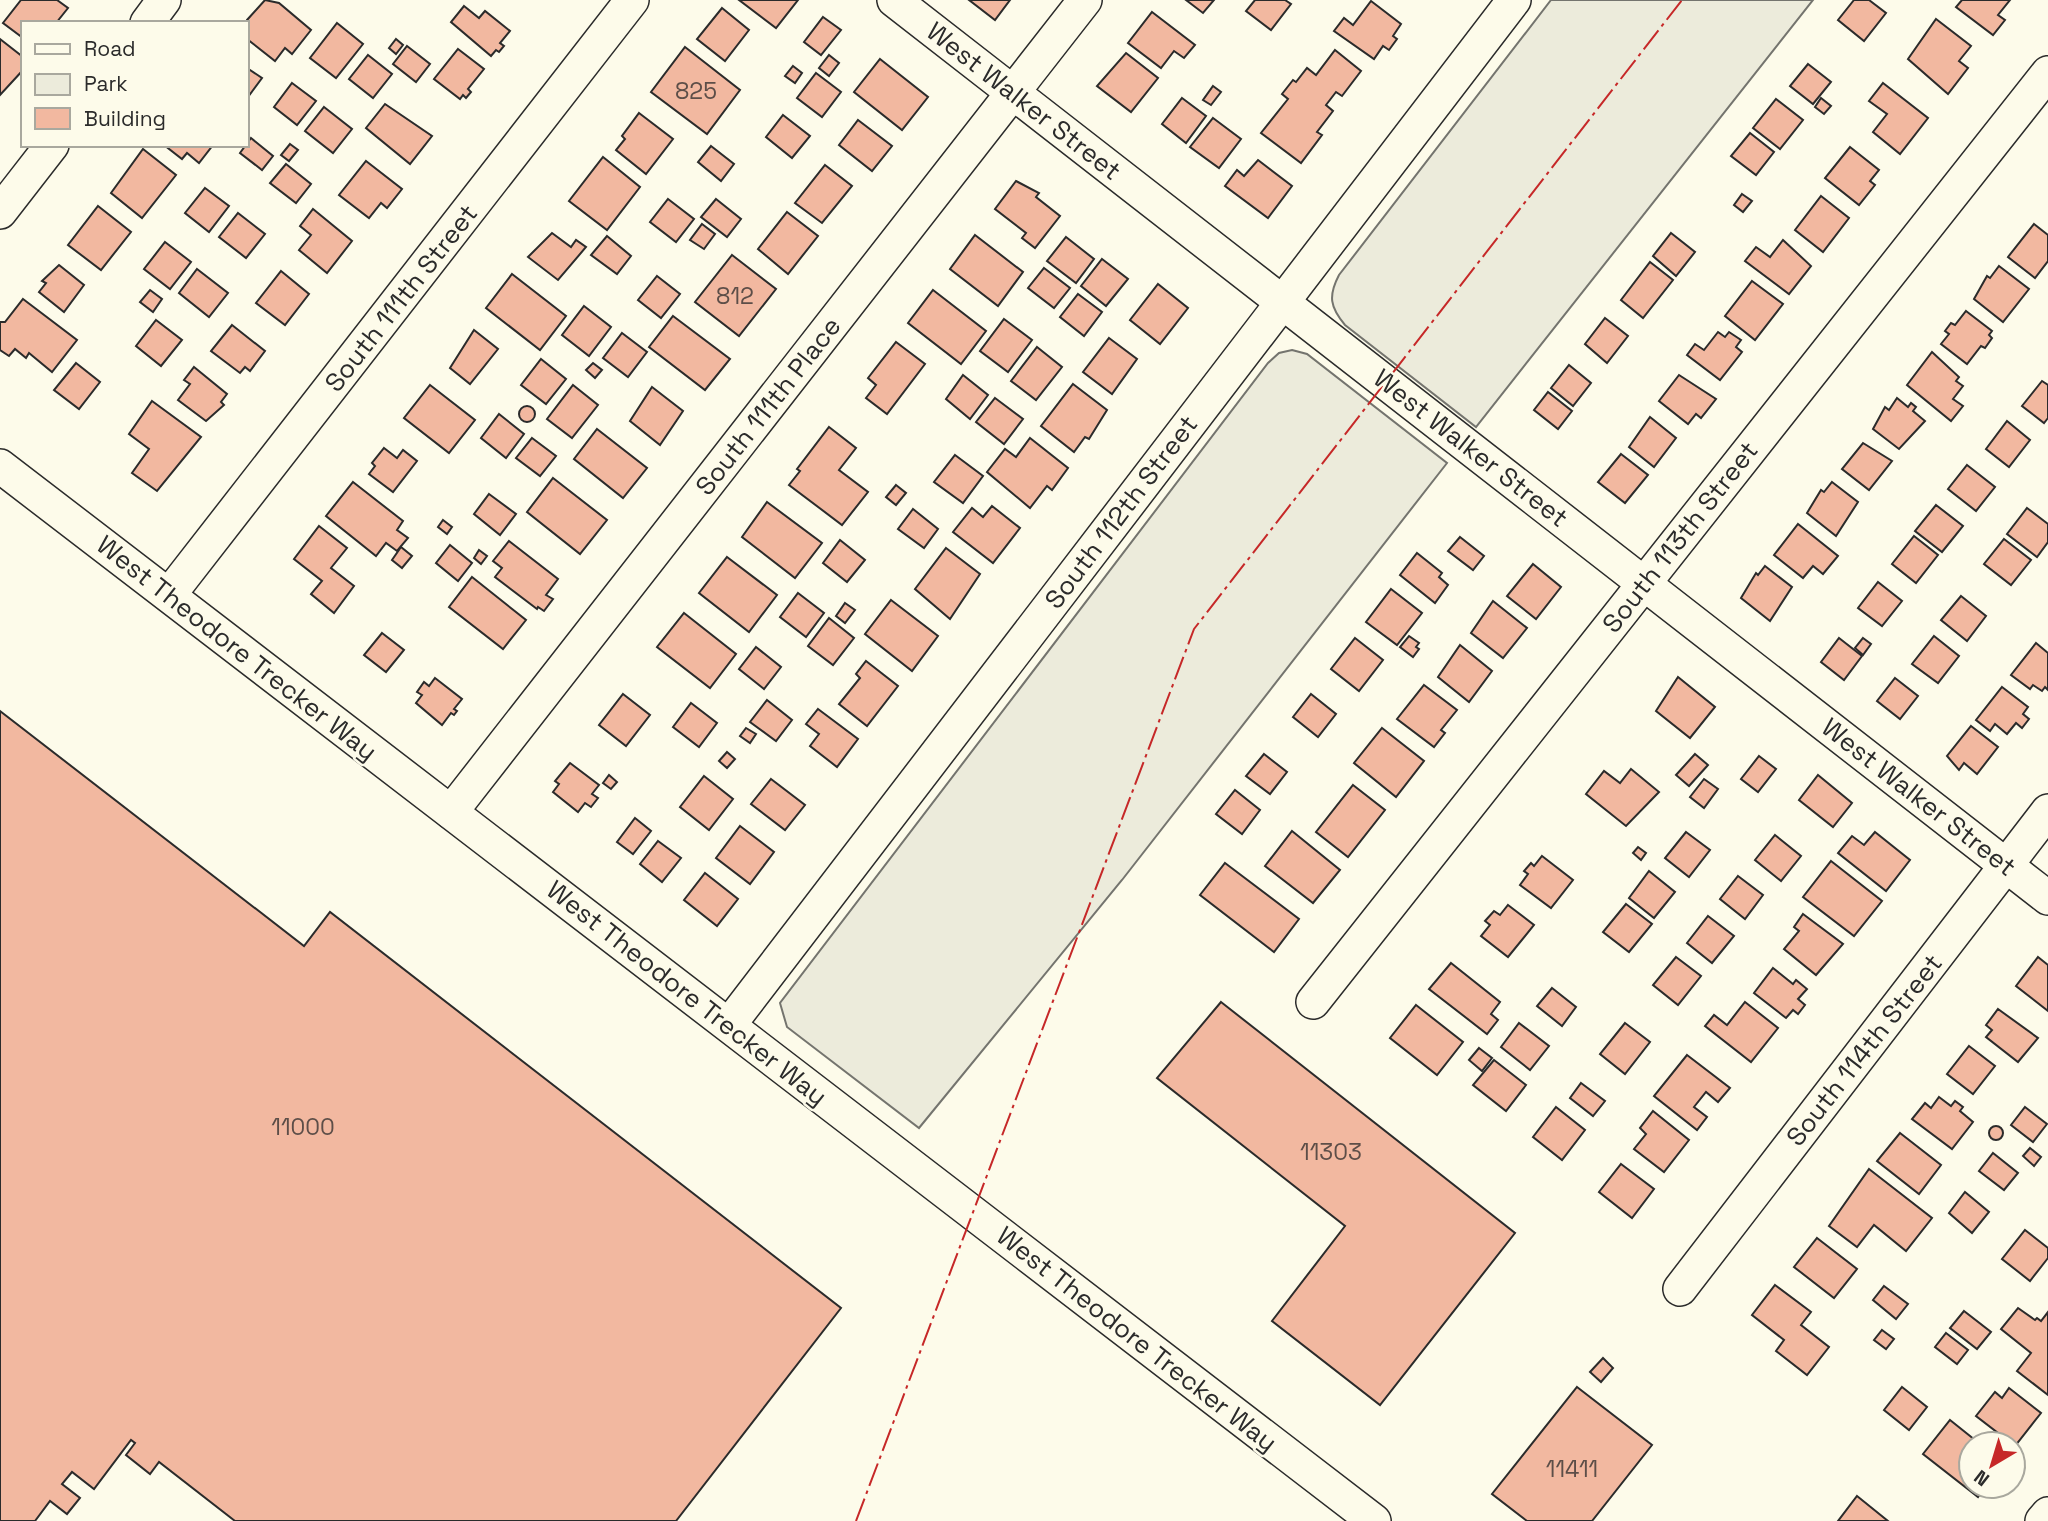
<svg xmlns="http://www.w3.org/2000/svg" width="2048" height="1521" viewBox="0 0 2048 1521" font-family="'Space Grotesk',sans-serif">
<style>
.green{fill:#ecebdb;stroke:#74746e;stroke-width:2}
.building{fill:#f2b8a0;stroke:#2b2b2b;stroke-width:2}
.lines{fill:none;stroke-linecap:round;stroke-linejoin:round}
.minor-casing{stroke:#2b2b2b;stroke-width:36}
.minor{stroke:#fdfbea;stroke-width:33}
.power{stroke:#c62828;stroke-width:2;stroke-dasharray:24 5 3.5 5;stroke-linecap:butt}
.labels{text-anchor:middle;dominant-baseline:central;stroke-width:5;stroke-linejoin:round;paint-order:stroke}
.number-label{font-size:23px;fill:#5d4e48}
.street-label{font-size:26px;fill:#2b2b2b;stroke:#fdfbea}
</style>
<rect width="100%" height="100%" fill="#fdfbea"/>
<g class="green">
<path d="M1551 0H1813L1476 427 1345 325C1330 307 1328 296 1339 275Z"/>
<path d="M1292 350 1307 354 1447 463 1122 880 919 1128 787 1027 780 1003 1268 363 1279 353Z"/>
</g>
<g class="building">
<path d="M21 0H57L68 8 56 23H23V38L3 23Z"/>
<path d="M265 0 279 3 311 30 292 54 285 48 275 61 247 39V20Z"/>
<path d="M739 0H798L776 28Z"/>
<path d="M969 0H1010L995 20Z"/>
<path d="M1186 0H1214L1203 13Z"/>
<path d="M1255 0H1285L1291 4 1271 30 1246 11Z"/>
<path d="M1854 0H1869L1886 13 1864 41 1838 20Z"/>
<path d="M1962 0H2010L1998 15 2005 20 1993 35 1956 7Z"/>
<path d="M1371 1 1401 24 1393 36 1397 39 1389 50 1383 46 1374 59 1334 31 1344 18 1353 25Z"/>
<path d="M464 6 479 18 485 11 510 31 500 43 504 46 499 52 496 50 491 56 451 22Z"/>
<path d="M722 8 749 30 725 61 697 39Z"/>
<path d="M1152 12 1195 45 1184 58 1174 51 1161 68 1128 43Z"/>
<path d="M823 17 841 30 821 55 804 42Z"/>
<path d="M1936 19 1971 46 1959 61 1968 68 1948 94 1908 59Z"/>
<path d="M337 23 363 44 336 78 310 58Z"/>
<path d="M0 39 23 57V70L0 95Z"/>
<path d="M396 39 403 45 396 54 389 48Z"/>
<path d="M407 46 430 64 416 82 393 64Z"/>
<path d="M685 47 740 90 707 134 651 92Z"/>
<path d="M458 49 484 69 468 89 471 92 466 98 463 95 460 99 434 79Z"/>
<path d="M1335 50 1361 71 1342 96 1336 92 1326 105 1333 111 1317 132 1322 135 1301 163 1261 133 1288 99 1282 94 1293 80 1296 82 1307 68 1316 75Z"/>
<path d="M1126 53 1158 78 1131 112 1097 86Z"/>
<path d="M368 55 392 74 373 98 349 79Z"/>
<path d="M829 55 839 63 829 76 819 68Z"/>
<path d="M880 59 928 97 902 130 854 92Z"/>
<path d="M1808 64 1831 82 1813 104 1790 86Z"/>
<path d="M793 66 802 73 795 83 785 76Z"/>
<path d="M247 68 262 78 248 97H247Z"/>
<path d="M816 73 841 92 822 117 797 98Z"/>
<path d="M292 83 316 101 297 125 274 107Z"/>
<path d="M1883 83 1928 118 1900 154 1873 132 1887 114 1869 101Z"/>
<path d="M1213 86 1221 92 1211 105 1203 100Z"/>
<path d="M1182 98 1206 116 1186 143 1162 124Z"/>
<path d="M1821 98 1831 106 1824 114 1815 107Z"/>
<path d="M1776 99 1803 120 1780 149 1753 128Z"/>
<path d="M385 104 432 136 410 164 366 128Z"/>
<path d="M324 107 352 129 333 153 305 131Z"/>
<path d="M639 113 673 139 646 174 616 150 625 139 622 136Z"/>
<path d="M783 115 810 136 792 158 766 137Z"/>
<path d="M1213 118 1241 139 1219 168 1190 147Z"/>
<path d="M858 120 892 146 872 171 839 145Z"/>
<path d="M1750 133 1774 152 1756 175 1731 156Z"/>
<path d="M251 138 273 156 262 170 240 153Z"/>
<path d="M290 144 298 150 289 161 281 155Z"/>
<path d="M164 145H213L199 163 187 153 182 159Z"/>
<path d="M711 146 734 164 721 181 698 162Z"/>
<path d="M1850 147 1879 170 1870 181 1875 185 1859 205 1825 178Z"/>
<path d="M143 149 176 175 142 218 111 193Z"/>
<path d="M603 157 640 187 607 230 569 201Z"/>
<path d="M1258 160 1292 186 1268 218 1225 186 1237 170 1244 176Z"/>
<path d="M366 161 402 189 387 208 381 203 369 218 339 195Z"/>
<path d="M286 164 311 184 296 203 270 183Z"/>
<path d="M825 165 852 186 822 223 795 203Z"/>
<path d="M1016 181 1039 193 1036 197 1060 216 1035 248 1022 238 1026 233 995 209Z"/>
<path d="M205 188 229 206 209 232 185 213Z"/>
<path d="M1742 194 1752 201 1743 212 1734 205Z"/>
<path d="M1821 196 1849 218 1823 252 1795 230Z"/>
<path d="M668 199 694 219 676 242 650 222Z"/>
<path d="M716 199 741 219 727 237 701 217Z"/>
<path d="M98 206 131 232 101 270 68 245Z"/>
<path d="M313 209 352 241 327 273 299 250 311 235 300 226Z"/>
<path d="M787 212 818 236 788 274 758 249Z"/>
<path d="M238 213 265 234 246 258 219 237Z"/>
<path d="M702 224 715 234 704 249 690 240Z"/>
<path d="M2034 224 2048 235V261L2035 278 2008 257Z"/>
<path d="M552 233 571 247 576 240 586 247 558 280 528 257Z"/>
<path d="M1671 233 1695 252 1676 276 1653 256Z"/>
<path d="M975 235 1023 272 998 306 950 269Z"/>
<path d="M607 236 631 256 617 274 591 255Z"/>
<path d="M1066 237 1094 259 1076 283 1047 261Z"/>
<path d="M1783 240 1811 266 1789 294 1745 261 1756 247 1770 257Z"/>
<path d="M165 242 191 262 170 289 144 269Z"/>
<path d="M732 255 776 289 739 336 695 302Z"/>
<path d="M1102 259 1128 279 1106 306 1081 286Z"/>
<path d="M1650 262 1673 280 1643 318 1621 300Z"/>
<path d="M59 265 84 285 64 312 39 292 46 283 42 281Z"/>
<path d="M1999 266 2029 289 2003 322 1974 299 1987 276 1990 278Z"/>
<path d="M1044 268 1070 288 1054 308 1028 288Z"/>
<path d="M197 269 228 293 209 317 179 293Z"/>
<path d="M281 271 309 294 285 325 256 303Z"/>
<path d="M512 274 566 316 540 350 486 308Z"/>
<path d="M657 276 680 294 661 318 638 300Z"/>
<path d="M1752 281 1783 304 1755 340 1725 316Z"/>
<path d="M1158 284 1188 308 1160 344 1130 320Z"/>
<path d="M150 290 162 299 153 312 140 302Z"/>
<path d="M933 290 986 331 961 364 908 323Z"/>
<path d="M1078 294 1102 312 1084 336 1060 317Z"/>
<path d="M23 299 77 340 52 372 29 353 26 358 15 349 9 356 0 350V322H5Z"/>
<path d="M584 306 611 327 589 356 562 335Z"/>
<path d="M1966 311 1992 331 1989 335 1992 338 1985 348 1981 346 1967 364 1941 344 1949 334 1945 331 1951 323 1955 325Z"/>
<path d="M673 316 730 359 705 390 649 347Z"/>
<path d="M1605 318 1628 336 1607 363 1585 344Z"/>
<path d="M1004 319 1032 340 1008 372 980 351Z"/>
<path d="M156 320 182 340 161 366 136 346Z"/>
<path d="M232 325 265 351 250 371 245 367 240 373 211 351Z"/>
<path d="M474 330 498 349 470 384 450 368Z"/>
<path d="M1718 332 1725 337 1729 332 1741 340 1736 347 1742 352 1720 380 1687 355 1695 344 1704 350Z"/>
<path d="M622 333 647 352 628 377 603 358Z"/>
<path d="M1109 338 1137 359 1112 394 1083 372Z"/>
<path d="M896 342 925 364 887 414 866 398 876 385 868 378Z"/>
<path d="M1037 347 1062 367 1036 400 1011 381Z"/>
<path d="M1932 352 1959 377 1956 381 1963 386 1953 399 1963 406 1951 421 1907 385Z"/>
<path d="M541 359 566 379 546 404 521 385Z"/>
<path d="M76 363 100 382 79 409 54 390Z"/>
<path d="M593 363 602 370 595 378 586 370Z"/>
<path d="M1569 365 1591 383 1573 406 1551 388Z"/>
<path d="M194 367 227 394 221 402 224 405 206 421 178 400 190 384 184 380Z"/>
<path d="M963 375 988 395 970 419 946 399Z"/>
<path d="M1679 375 1716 399 1701 418 1696 414 1688 424 1659 401Z"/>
<path d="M2042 381 2048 385V418L2044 423 2022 406Z"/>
<path d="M1073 384 1107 410 1089 439 1085 437 1074 452 1041 426Z"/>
<path d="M430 385 475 420 449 453 404 418Z"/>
<path d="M573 385 598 405 572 438 547 419Z"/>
<path d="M652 387 683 411 660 445 630 421Z"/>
<path d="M1548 392 1572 411 1558 429 1534 410Z"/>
<path d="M995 398 1023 419 1004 444 976 422Z"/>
<path d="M1897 398 1908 407 1911 403 1916 407 1913 411 1925 421 1899 449 1873 429 1885 407 1889 410Z"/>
<path d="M152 401 201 437 157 491 132 473 149 449 129 434Z"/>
<circle cx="527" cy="414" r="8"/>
<path d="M499 414 524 434 506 458 481 438Z"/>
<path d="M1650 417 1676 438 1654 467 1629 447Z"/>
<path d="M2007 421 2030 440 2009 467 1986 449Z"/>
<path d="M829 427 856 448 839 470 868 492 842 525 789 485 800 471 797 469Z"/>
<path d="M597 429 647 468 623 498 574 459Z"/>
<path d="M532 438 556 456 540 476 516 458Z"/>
<path d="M1030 438 1068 468 1052 490 1047 486 1030 508 987 472 1005 449 1016 457Z"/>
<path d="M1863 443 1892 461 1869 490 1842 469Z"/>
<path d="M384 448 397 458 403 450 417 461 393 492 369 474 375 466 372 463Z"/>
<path d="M1621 454 1648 475 1625 503 1598 482Z"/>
<path d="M955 455 983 476 963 503 934 482Z"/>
<path d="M1967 465 1995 487 1976 511 1948 489Z"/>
<path d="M553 478 607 520 580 554 527 512Z"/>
<path d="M353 482 403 521 397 530 408 538 397 551 386 543 376 556 326 516Z"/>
<path d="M1832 482 1858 502 1836 536 1807 513 1821 490 1824 492Z"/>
<path d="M896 485 906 493 896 505 886 497Z"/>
<path d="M489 494 516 514 500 535 474 514Z"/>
<path d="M767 502 822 543 795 578 742 537Z"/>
<path d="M1936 505 1963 526 1942 552 1915 531Z"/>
<path d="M992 506 1020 528 993 563 953 532 972 508 983 517Z"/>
<path d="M2027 508 2048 524V542L2037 557 2007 534Z"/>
<path d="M913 509 938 529 924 548 898 529Z"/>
<path d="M443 520 452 527 447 534 438 527Z"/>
<path d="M1798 524 1838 556 1823 574 1813 566 1803 578 1774 555Z"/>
<path d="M319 526 347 548 331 568 354 586 334 613 311 594 322 581 294 559Z"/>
<path d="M1914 536 1938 555 1916 583 1892 564Z"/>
<path d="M1460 537 1484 556 1473 570 1448 551Z"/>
<path d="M2004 539 2031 560 2011 585 1984 564Z"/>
<path d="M840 540 865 560 847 582 823 563Z"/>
<path d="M509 541 558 579 546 595 553 599 544 611 538 607 537 609 495 577 502 568 493 561Z"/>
<path d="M450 545 472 563 458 581 436 563Z"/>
<path d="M401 547 412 556 402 568 392 560Z"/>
<path d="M946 548 980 574 950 619 915 589Z"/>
<path d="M479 550 487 556 481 564 474 558Z"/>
<path d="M1417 553 1442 573 1439 577 1448 585 1435 603 1400 575Z"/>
<path d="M727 557 777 595 749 632 699 593Z"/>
<path d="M1533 564 1561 587 1536 619 1507 596Z"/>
<path d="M1765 566 1792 587 1770 621 1741 598 1756 573 1758 575Z"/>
<path d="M472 577 526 620 503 649 449 607Z"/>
<path d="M1878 582 1902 601 1882 626 1858 608Z"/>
<path d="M1391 589 1422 613 1397 645 1366 622Z"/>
<path d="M798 593 824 613 806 637 780 617Z"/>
<path d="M1961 596 1986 616 1967 641 1941 620Z"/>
<path d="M891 600 938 636 912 671 865 634Z"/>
<path d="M1493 601 1527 628 1503 658 1471 633Z"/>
<path d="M845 603 855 610 845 623 836 616Z"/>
<path d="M684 613 736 654 710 688 657 647Z"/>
<path d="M829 618 854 638 833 665 808 646Z"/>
<path d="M382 633 404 650 386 672 364 655Z"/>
<path d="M1409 636 1419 643 1416 647 1419 649 1413 657 1400 647Z"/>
<path d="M1934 636 1959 656 1938 683 1912 664Z"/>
<path d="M1355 638 1383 660 1359 691 1331 669Z"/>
<path d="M1839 638 1862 656 1844 680 1821 662Z"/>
<path d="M1863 638 1871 644 1863 655 1855 648Z"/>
<path d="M2036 643 2048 653V690L2045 687 2042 691 2033 685 2030 689 2011 675Z"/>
<path d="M1460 645 1492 671 1469 702 1438 677Z"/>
<path d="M756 647 781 667 764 689 739 669Z"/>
<path d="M866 661 898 686 867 726 839 704 860 678 856 674Z"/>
<path d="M1678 677 1715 707 1690 738 1656 711Z"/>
<path d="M435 678 462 699 454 709 457 711 454 715 451 713 442 725 416 703 422 695 417 692 424 682 429 686Z"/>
<path d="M1895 678 1918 696 1900 719 1877 701Z"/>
<path d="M1424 685 1457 710 1441 730 1445 733 1434 747 1397 719Z"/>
<path d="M2002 687 2028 707 2023 714 2029 719 2022 728 2016 723 2007 734 1995 724 1990 731 1976 720Z"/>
<path d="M623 694 650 715 626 746 599 725Z"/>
<path d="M1311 694 1336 714 1318 737 1293 717Z"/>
<path d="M767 700 792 720 776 741 750 722Z"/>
<path d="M691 703 717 723 699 747 673 727Z"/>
<path d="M818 709 858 739 837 767 810 746 819 734 806 724Z"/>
<path d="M0 711 304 946 330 912 841 1308 676 1521H235L159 1462 150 1474 126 1455 135 1443 131 1440 94 1489 72 1472 62 1484 80 1498 67 1514 50 1501 35 1521H0Z"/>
<path d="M1971 726 1998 747 1977 774 1964 763 1959 770 1947 756Z"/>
<path d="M746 728 756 734 750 743 740 736Z"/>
<path d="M1382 728 1424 761 1396 797 1354 763Z"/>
<path d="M727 752 735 759 727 768 719 761Z"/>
<path d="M1264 754 1287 772 1270 794 1246 776Z"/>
<path d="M1695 754 1708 765 1689 786 1676 775Z"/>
<path d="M1759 756 1776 769 1758 792 1741 779Z"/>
<path d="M570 763 599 785 592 794 598 798 591 807 585 803 578 812 553 792 559 784 555 781Z"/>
<path d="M1631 769 1659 792 1626 826 1586 794 1604 771 1620 783Z"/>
<path d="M609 775 617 782 611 789 603 783Z"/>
<path d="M1818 775 1852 803 1833 827 1799 800Z"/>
<path d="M704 776 733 799 709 830 680 807Z"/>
<path d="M771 779 805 805 785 830 751 804Z"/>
<path d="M1704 779 1718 789 1704 808 1690 797Z"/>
<path d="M1353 785 1385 810 1348 857 1316 832Z"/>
<path d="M1235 790 1260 810 1242 834 1216 814Z"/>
<path d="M635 818 651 831 633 854 617 842Z"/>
<path d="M740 826 774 852 750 884 716 858Z"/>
<path d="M1292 831 1340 870 1313 903 1265 866Z"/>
<path d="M1686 832 1710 850 1689 877 1665 858Z"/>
<path d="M1875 832 1910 860 1886 891 1838 853 1852 836 1864 845Z"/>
<path d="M1775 835 1801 856 1781 881 1755 860Z"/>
<path d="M658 841 681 858 662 882 640 864Z"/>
<path d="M1638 847 1646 853 1641 860 1633 853Z"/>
<path d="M1542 856 1573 880 1551 908 1520 885 1528 874 1524 871 1531 863 1534 866Z"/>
<path d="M1831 861 1882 901 1854 936 1803 897Z"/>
<path d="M1225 863 1299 919 1274 952 1200 895Z"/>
<path d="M1649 871 1675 892 1654 918 1629 898Z"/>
<path d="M705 873 738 899 717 926 684 900Z"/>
<path d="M1738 876 1763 895 1745 919 1720 899Z"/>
<path d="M1626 904 1652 924 1629 952 1603 932Z"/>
<path d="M1508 905 1534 925 1508 957 1481 936 1490 925 1485 921 1494 911 1500 915Z"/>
<path d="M1803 914 1843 944 1816 975 1784 949 1799 931 1794 927Z"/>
<path d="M1708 916 1734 936 1712 963 1687 943Z"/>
<path d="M1676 957 1701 976 1678 1005 1653 985Z"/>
<path d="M2038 957 2048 965V1011L2016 986Z"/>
<path d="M1451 963 1500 1002 1491 1014 1498 1020 1487 1034 1429 989Z"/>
<path d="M1773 968 1793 984 1796 980 1807 989 1798 999 1805 1005 1798 1014 1793 1010 1786 1018 1754 993Z"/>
<path d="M1552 988 1576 1007 1562 1026 1537 1006Z"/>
<path d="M1221 1002 1515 1233 1380 1405 1272 1321 1345 1226 1157 1078Z"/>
<path d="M1745 1002 1778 1028 1751 1062 1705 1026 1714 1015 1727 1025Z"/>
<path d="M1416 1005 1463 1042 1437 1075 1390 1038Z"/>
<path d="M1998 1009 2038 1038 2018 1062 1986 1037 1992 1030 1986 1025Z"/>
<path d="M1519 1023 1549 1046 1530 1070 1501 1047Z"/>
<path d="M1625 1023 1650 1042 1625 1074 1600 1054Z"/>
<path d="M1969 1046 1995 1066 1973 1094 1947 1074Z"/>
<path d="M1479 1048 1492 1058 1482 1071 1469 1060Z"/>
<path d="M1687 1055 1730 1088 1718 1102 1706 1092 1694 1107 1707 1117 1697 1130 1654 1096Z"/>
<path d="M1494 1060 1526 1085 1506 1111 1473 1085Z"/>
<path d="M1581 1083 1605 1101 1593 1116 1570 1098Z"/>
<path d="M1939 1097 1951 1106 1955 1101 1963 1107 1960 1111 1973 1122 1952 1149 1912 1119 1925 1103 1931 1108Z"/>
<path d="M1556 1107 1585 1130 1562 1160 1533 1137Z"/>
<path d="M2025 1107 2047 1124 2033 1142 2011 1125Z"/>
<path d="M1653 1111 1689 1140 1664 1172 1634 1149 1646 1134 1640 1128Z"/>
<circle cx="1996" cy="1133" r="7"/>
<path d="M1900 1133 1941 1165 1919 1194 1877 1161Z"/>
<path d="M2030 1148 2041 1157 2034 1166 2023 1156Z"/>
<path d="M1993 1153 2018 1173 2004 1190 1979 1171Z"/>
<path d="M1621 1164 1654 1189 1632 1218 1599 1192Z"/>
<path d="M1869 1169 1932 1218 1906 1251 1874 1225 1857 1247 1829 1226Z"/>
<path d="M1965 1192 1989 1212 1972 1233 1949 1213Z"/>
<path d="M2025 1230 2048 1248V1258L2030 1281 2002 1259Z"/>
<path d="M1817 1238 1857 1269 1834 1298 1794 1267Z"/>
<path d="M1775 1285 1811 1312 1801 1325 1829 1347 1807 1375 1776 1351 1784 1340 1752 1315Z"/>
<path d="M1884 1286 1908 1304 1896 1319 1873 1300Z"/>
<path d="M2018 1308 2035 1320 2037 1318 2041 1321 2048 1312V1395L2017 1371 2031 1353 2001 1329Z"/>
<path d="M1964 1311 1991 1332 1977 1349 1950 1328Z"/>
<path d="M1882 1330 1894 1339 1886 1349 1874 1340Z"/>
<path d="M1946 1333 1968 1350 1957 1364 1935 1347Z"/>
<path d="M1603 1358 1613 1368 1601 1382 1590 1372Z"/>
<path d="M1577 1387 1652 1445 1592 1521H1527L1492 1494Z"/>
<path d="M1902 1387 1927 1407 1909 1430 1884 1410Z"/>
<path d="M2009 1388 2041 1413 2015 1446 1976 1416 1995 1392 2002 1398Z"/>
<path d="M1950 1420 1980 1444H1971V1486H1986L1978 1497 1923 1454Z"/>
<path d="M1857 1496 1888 1521H1838Z"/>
</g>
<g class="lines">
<g class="minor-casing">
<g id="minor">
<path d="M894 0 2048 898"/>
<path d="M147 23 164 0"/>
<path d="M0 212 52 145"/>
<path d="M0 466 1374 1521"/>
<path d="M169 595 632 0"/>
<path d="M451 812 1085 0"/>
<path d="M1313 1002 2048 73"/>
<path d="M729 1025 1514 0"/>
<path d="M1680 1289 2048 811"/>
<path d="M2042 1521 2048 1514"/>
</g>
</g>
<use href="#minor" class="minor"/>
<path class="power" d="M856 1521 1194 629 1682 0"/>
</g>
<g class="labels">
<g class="number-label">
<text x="696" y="91">825</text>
<text x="735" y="296">812</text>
<text x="303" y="1127">11000</text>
<text x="1331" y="1152">11303</text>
<text x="1572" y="1469">11411</text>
</g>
<g class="street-label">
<text transform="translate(1024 101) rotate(38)">West Walker Street</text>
<text transform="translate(401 298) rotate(-52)">South 111th Street</text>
<text transform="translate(768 406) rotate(-52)">South 111th Place</text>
<text transform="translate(1471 448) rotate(38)">West Walker Street</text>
<text transform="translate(1121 512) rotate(-53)">South 112th Street</text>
<text transform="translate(1680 537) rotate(-52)">South 113th Street</text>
<text transform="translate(237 648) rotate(38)">West Theodore Trecker Way</text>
<text transform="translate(1919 797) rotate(38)">West Walker Street</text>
<text transform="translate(687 993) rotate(38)">West Theodore Trecker Way</text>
<text transform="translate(1864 1050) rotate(-52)">South 114th Street</text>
<text transform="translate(1137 1339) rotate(38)">West Theodore Trecker Way</text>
</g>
</g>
<rect x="21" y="21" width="228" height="126" fill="#fdfbea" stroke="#a9a89e" stroke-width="2"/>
<rect x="35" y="44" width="35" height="10" fill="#fdfbea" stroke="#a9a89e" stroke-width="2"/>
<text x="84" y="56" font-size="21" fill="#2b2b2b">Road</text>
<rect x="35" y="74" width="35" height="21" fill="#ecebdb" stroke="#a9a89e" stroke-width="2"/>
<text x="84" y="91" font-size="21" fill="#2b2b2b">Park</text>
<rect x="35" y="108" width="35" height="21" fill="#f2b8a0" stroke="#a9a89e" stroke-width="2"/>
<text x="84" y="126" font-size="21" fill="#2b2b2b">Building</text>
<g transform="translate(1992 1465) rotate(218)"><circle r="33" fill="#fdfbea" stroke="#a9a89e" stroke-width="2"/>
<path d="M0-5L12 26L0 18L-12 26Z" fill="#c62828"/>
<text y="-10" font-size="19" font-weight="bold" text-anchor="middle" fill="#2b2b2b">N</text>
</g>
</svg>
